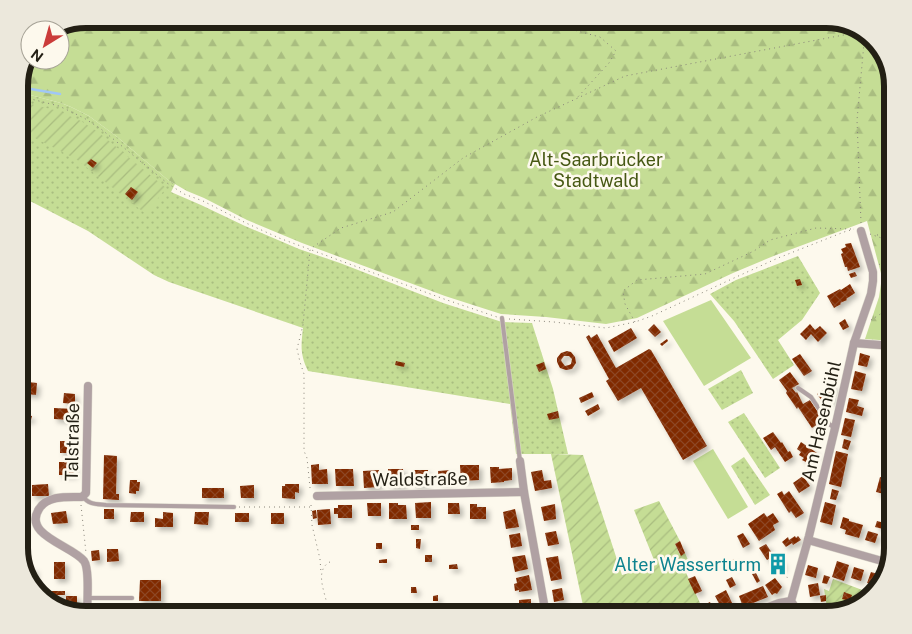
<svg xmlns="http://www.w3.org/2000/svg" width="912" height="634" viewBox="0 0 912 634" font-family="'Public Sans',sans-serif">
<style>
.grass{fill:url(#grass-dots)}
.forest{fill:url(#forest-firs)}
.garden{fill:url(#garden-furrows)}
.pitch{fill:#c5dd95}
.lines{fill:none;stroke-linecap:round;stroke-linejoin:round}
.stream{stroke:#a0c7f5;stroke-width:2.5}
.building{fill:url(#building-cross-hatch);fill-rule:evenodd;filter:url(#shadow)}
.lane-casing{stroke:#dad6ca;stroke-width:5}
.street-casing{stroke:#dad6ca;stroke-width:9}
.path{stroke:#888479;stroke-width:1;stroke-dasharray:1 4;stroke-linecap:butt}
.lane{stroke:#b0a1a3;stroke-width:4}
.street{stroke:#b0a1a3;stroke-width:8}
.labels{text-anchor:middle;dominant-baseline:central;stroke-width:5;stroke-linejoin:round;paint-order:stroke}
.park-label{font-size:18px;fill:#465813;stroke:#fdf9ed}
.street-label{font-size:18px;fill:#231f14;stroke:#fdf9ed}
.culture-label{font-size:18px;fill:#0d838f;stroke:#fdf9ed;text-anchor:end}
.rim{fill:none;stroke:#231f14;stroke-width:6}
</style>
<defs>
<pattern id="grass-dots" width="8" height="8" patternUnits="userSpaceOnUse" patternTransform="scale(1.25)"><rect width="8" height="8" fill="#c5dd95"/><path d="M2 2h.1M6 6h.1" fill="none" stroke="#a9bd80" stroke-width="1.8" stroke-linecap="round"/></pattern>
<pattern id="forest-firs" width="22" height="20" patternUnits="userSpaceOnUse" patternTransform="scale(1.25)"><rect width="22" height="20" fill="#c5dd95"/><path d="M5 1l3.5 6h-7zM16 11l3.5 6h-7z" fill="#a9bd80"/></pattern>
<pattern id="garden-furrows" width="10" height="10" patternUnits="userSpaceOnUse" patternTransform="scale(1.25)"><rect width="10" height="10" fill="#c5dd95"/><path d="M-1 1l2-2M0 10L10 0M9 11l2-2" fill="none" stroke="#a9bd80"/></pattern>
<pattern id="building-cross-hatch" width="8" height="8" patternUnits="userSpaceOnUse" patternTransform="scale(1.25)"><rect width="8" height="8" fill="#802900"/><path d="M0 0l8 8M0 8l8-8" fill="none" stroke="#8c4625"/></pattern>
<filter id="shadow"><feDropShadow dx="3.5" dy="3.5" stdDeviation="2.5" flood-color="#0004"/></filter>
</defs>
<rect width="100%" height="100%" fill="#fdf9ed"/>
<g class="grass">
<path d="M19 92 61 103 71 107 89 116 116 136 168 180 175 184 171 192 201 205 245 226 299 249 340 263 443 303 502 322 532 323 553 389 568 454H516L510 404 308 371C300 354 301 346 303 328L169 282 154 275 88 231 32 202 19 200Z"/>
<path d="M798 256 820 293 802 320 778 340 794 365 773 379 734 321 710 294 736 280Z"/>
<path d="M741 370 753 393 722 410 708 389Z"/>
<path d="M744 413 780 468 765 478 728 422Z"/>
<path d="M744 457 770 495 755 505 731 466Z"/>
</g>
<path class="forest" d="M85 19H827L864 30 884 52 893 85V341L865 339 879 297 882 277 867 221 776 255 733 273 637 318 606 324 546 317 501 314 445 296 302 243 247 220 204 198 187 191 168 180 116 136 89 116 71 107 61 103 19 92V81L30 57V60H60V30H58Z"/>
<g class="garden">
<path d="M19 101 58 111 81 121 98 132 166 188 146 214 76 159 29 135 19 132Z"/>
<path d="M551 454 583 455 622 575 656 565 634 510 659 501 680 541 675 544 680 555 685 553 688 560 682 564 700 603 653 606 652 604 643 607 608 615H585Z"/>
<path d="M833 579 873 594 856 608 828 615 824 589 829 591Z"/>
</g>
<g class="pitch">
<path d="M711 300 751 358 704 386 663 321Z"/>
<path d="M713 449 748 507 728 519 693 461Z"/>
</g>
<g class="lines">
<path class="stream" d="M19 87 60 94"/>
</g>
<g class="building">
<path d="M91 159 97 163 93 168 87 163Z"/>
<path d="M131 187 138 192 132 200 125 194Z"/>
<path d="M851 243 860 267 848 271 847 267H845L841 254 843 253 841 249 846 247 845 244Z"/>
<path d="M855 272 857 276 851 278 849 274Z"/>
<path d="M800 279 802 285 797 286 795 280Z"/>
<path d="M850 284 855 293 846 299 847 300 840 303 841 304 834 308 827 296 840 289 841 290Z"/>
<path d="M845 319 849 327 843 330 839 323Z"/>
<path d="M654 324 661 332 655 337 648 330Z"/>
<path d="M810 324 815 330 820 326 827 333 818 342 811 334 806 340 800 334Z"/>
<path d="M631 328 637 338 614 352 608 341Z"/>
<path d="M597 334 616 368 649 349 651 350 707 446 683 460 641 388 618 401 606 381 609 379 586 337 589 335 591 338Z"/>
<path d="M667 339 668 341 662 346 660 344Z"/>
<path d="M567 351 571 352 575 357 576 363 572 369 566 370 560 368 557 362V358L561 353ZM564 356H569L572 359 571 364 569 365 565 366 562 362 561 360Z"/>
<path d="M860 353 870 356 867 367 858 365Z"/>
<path d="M800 354 812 371 804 376 792 359Z"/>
<path d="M887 354 893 356V369L884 367Z"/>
<path d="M396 361 405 363 404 367 395 365Z"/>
<path d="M544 362 546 369 539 372 536 365Z"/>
<path d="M855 371 866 374 862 391 851 389Z"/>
<path d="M790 372 799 384 792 388 796 393 797 392 803 404 810 400 824 421 819 425 818 424 812 428 798 407 797 409 786 393 787 391 779 380Z"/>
<path d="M19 381 37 383 36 395 19 393Z"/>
<path d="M832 384 835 390 830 393 833 399 825 405 817 394Z"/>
<path d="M592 392 594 397 581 403 579 398Z"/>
<path d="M64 393 75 394V404L63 403Z"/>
<path d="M849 398 859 400 857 406 864 408 862 416 846 412Z"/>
<path d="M598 404 600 409 588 416 585 411Z"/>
<path d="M54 408 74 409 73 420 54 419Z"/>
<path d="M558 411 559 418 549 420 547 414Z"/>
<path d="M24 415 32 416 31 420H24Z"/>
<path d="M845 418 855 420 851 437 841 435Z"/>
<path d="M773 432 781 443 782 442 788 452 790 451 793 457 785 462 775 447 771 450 763 438Z"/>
<path d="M844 439 851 441 848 450 842 448Z"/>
<rect x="60" y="441" width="14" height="12"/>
<path d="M801 442 817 453 811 462 808 460 806 462 802 460 804 458 799 455 801 452 797 449Z"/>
<path d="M836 451 848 454 841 487 829 484Z"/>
<path d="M889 454 893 455V475L883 472Z"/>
<path d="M104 455 117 456 116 494H119V500L103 499Z"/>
<rect x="59" y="462" width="15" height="13"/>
<path d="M319 464V470L327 469 328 484H312L311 465Z"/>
<path d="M460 465H479V480L461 481Z"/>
<path d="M490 467H499V469L512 468V480L504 481V482L491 483Z"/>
<path d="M335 469H353L354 486H336Z"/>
<path d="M388 469H403L404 486H388Z"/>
<path d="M379 470V487L364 488 363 471Z"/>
<path d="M413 470H428V482H425L426 485H412Z"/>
<path d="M452 470V482L439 483 438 471Z"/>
<path d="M542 470 544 481 551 480 552 488 535 491 531 472Z"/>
<path d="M803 476 810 486 799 493 793 483Z"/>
<path d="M880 477 892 481 888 495 876 492Z"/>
<path d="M130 480H137V482H140L139 491H136V494L129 493Z"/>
<path d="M48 484 49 496H32V485Z"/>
<path d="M285 484H299V493L295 492V499L282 498V486H285Z"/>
<path d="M254 485V498H241L240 486Z"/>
<rect x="202" y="488" width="22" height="10"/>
<path d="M832 489 839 491 836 500 830 499Z"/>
<path d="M782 491 784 495 789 491 804 513 796 518 791 511 789 513 777 494Z"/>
<path d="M431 502V518H416L415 503Z"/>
<path d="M825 502 836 505 832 525 820 522Z"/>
<path d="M367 503H381V516H368Z"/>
<path d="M389 503H398V505H406L407 519H389Z"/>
<path d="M448 503H459L460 514H448Z"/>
<path d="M470 504H477V507H486V519H470Z"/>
<path d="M555 504 556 519 544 521 541 507Z"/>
<path d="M338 505H352V518H338V514H334V508H338Z"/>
<rect x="104" y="509" width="10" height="10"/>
<path d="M330 509 331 524 318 525 317 510Z"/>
<path d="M515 509 519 527 506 529 503 512Z"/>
<path d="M316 510 317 518 313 519 312 511Z"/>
<path d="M66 511 68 523 53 524 51 513Z"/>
<path d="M131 512H144V522H130Z"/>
<path d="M163 512 173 513V527H155V518L163 519Z"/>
<path d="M195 512H209L208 525 194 524Z"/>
<rect x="235" y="513" width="14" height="9"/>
<rect x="271" y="513" width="13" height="11"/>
<path d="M764 513 767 517 773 513 779 522 773 525 775 530 759 541 748 524Z"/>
<path d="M843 517 849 519V521L863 525 859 538 845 534 846 530 840 528Z"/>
<path d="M22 521 23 532H19V522Z"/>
<path d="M877 521 889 524 886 535 881 534 883 529 875 527Z"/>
<rect x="411" y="525" width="8" height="5"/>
<path d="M556 531 559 544 548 546 545 533Z"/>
<path d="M868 531 878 534 875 543 865 540Z"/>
<path d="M520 533 522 546 511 548 509 535Z"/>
<path d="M743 533 750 544 743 548 737 536Z"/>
<path d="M795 536 796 538 798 536 801 540 793 545 792 543 786 547 782 542 788 537 789 540Z"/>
<path d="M885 537 893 539V548L882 545Z"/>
<path d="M416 539H421L420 549 416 548Z"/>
<path d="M680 541 685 553 681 556 675 544Z"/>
<rect x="376" y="543" width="6" height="6"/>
<path d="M766 544 774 556 767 560 759 548Z"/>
<path d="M107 549H118L119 561 107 562Z"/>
<path d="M99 550 100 560 92 561 91 551Z"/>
<rect x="425" y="555" width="7" height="7"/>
<path d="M525 555 528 569 515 572 512 557Z"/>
<path d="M558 556 562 579 551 581 546 558Z"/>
<path d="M387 559V563H379V560Z"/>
<path d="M734 559 738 565 735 567 731 561Z"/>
<circle cx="778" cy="565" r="5"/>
<path d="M837 561 849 565 844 581 832 577Z"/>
<rect x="54" y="562" width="11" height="17"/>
<path d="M457 564 458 569H449V565Z"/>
<path d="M808 565 818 568 816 578 805 575Z"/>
<path d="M854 567 864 570 861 581 851 578Z"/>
<path d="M24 568 35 569 34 584 29 583 28 582Z"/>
<path d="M871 572 881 575 878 586 867 583Z"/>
<path d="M756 573 760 581 757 583 752 574Z"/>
<path d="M529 575 532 590 519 592V590L515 591 514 584 517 583 516 578Z"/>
<path d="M824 575 830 577 827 584 822 583Z"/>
<path d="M695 576 702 591 695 594 688 579Z"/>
<path d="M732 577 736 585 730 588 726 580Z"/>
<path d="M775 578 782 587 777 594 775 593 772 595 765 585Z"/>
<path d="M140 580H161V601H139Z"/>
<path d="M818 583 820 595 810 597 808 585Z"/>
<path d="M763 586 768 597 743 607 739 596Z"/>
<path d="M411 587H416L417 593H411Z"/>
<path d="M562 588 564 600 554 602 552 590Z"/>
<path d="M726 590 733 605 723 611 715 596Z"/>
<rect x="50" y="591" width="15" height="4"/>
<path d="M844 592 852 595 850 601 842 599Z"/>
<path d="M438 595V601H433V596Z"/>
<path d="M826 595V601L821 602 820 596Z"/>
<path d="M66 596H77V613L66 609Z"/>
<path d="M531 599V615H519V600Z"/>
<path d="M710 602 716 615H693L691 611Z"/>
<path d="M652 604 655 611 646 615 643 607Z"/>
<path d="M820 604 822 615H811L810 606Z"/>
<path d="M108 606H125L126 615H108Z"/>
<path d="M566 610V615H557L556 612Z"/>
</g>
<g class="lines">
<g class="lane-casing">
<g id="lane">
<path d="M502 318 520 461"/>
<path d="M798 388 811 397 829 424 835 428"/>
<path d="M83 496C88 505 97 504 106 505L234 507"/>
<path d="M87 598H132"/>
</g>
</g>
<g class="street-casing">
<g id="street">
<path d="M854 343 893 346"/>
<path d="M520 461 524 492 546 615"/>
<path d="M317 496 524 492"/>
<path d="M808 540 889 563"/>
<path d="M328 612 329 615"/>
<path d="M87 615C87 604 90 569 84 561 73 546 22 535 39 509 47 495 68 497 82 497L86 493 88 386"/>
<path d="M747 615 779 603 791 601"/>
<path d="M800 615 791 601 809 536 835 428 854 343 871 294 873 281V272L861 231"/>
</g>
</g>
<g class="path">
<path d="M532 19 600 37 616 51 609 63 576 99"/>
<path d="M19 96 59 106 84 118 101 129 167 183 184 194 203 201 246 223 279 238 444 299 497 317"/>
<path d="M861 223 857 120 865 32"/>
<path d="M870 234 893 242"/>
<path d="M877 235 893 234"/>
<path d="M879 264 893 272"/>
<path d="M509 319 554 322 606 328 635 322 652 316 734 278 778 258 844 232 854 229"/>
<path d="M871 320 893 306"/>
<path d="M635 322 625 304 623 291 637 280 705 274 754 251 770 240 816 228 851 229"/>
<path d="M310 488 307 458 304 451V374L300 362 297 349 303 325 310 250 313 247 341 228 393 212 463 158 537 117 625 76 865 31"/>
<path d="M81 505 86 553"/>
<path d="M311 505 312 525 320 559 321 573"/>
<path d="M239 507H311"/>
<path d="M782 568 788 579"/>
<path d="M327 604C324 590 314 568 332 561"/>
</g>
<use href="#lane" class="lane"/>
<use href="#street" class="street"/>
</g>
<defs>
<g id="building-bare" transform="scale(1.725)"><path d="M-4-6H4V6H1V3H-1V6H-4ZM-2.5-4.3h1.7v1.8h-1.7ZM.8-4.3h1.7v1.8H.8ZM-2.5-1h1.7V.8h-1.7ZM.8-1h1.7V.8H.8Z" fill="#0f9aa8" stroke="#fdf9ed" stroke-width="2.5" paint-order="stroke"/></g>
</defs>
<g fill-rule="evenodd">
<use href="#building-bare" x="778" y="564"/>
</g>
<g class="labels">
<g class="park-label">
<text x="596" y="159">Alt-Saarbrücker<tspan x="596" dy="21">Stadtwald</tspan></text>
</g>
<g class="street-label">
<text transform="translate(821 421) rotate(-77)">Am Hasenbühl</text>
<text transform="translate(72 442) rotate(-89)">Talstraße</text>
<text transform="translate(420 479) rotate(-1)">Waldstraße</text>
</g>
<g class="culture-label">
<text x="761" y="564">Alter Wasserturm</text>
</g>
</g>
<path d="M0 0H912V634H0ZM86 28H826A58 58 0 0 1 884 86V548A58 58 0 0 1 826 606H86A58 58 0 0 1 28 548V86A58 58 0 0 1 86 28Z" fill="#ece8dc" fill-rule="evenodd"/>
<path class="rim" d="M86 28H826A58 58 0 0 1 884 86V548A58 58 0 0 1 826 606H86A58 58 0 0 1 28 548V86A58 58 0 0 1 86 28Z"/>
<g transform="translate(45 45) rotate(217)"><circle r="24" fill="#fdf9ed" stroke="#a6a296"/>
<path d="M0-4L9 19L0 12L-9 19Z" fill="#cb3c3a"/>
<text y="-8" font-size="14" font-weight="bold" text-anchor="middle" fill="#231f14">N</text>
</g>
</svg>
